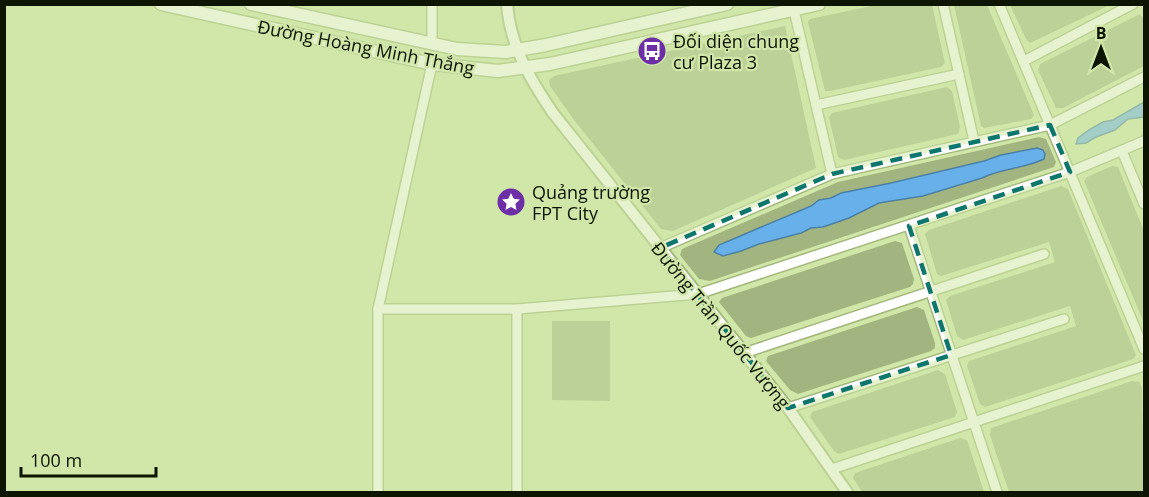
<svg xmlns="http://www.w3.org/2000/svg" width="1149" height="497" viewBox="0 0 1149 497" font-family="'Open Sans',sans-serif">
<style>
.green{fill:#a2b580}
.water{fill:#68b0ea;stroke:#4d81a4;stroke-width:1.5}
.lines{fill:none;stroke-linecap:round;stroke-linejoin:round}
.minor-casing{stroke:#a3b97c;stroke-width:12}
.tertiary-casing{stroke:#a3b97c;stroke-width:14}
.secondary-casing{stroke:#a3b97c;stroke-width:15}
.minor{stroke:#fff;stroke-width:9}
.tertiary{stroke:#fff;stroke-width:10}
.secondary{stroke:#fff;stroke-width:12}
.marked{fill:none;stroke:#0f766e;stroke-width:4.5;stroke-dasharray:12 8;stroke-linejoin:round}
.labels{text-anchor:middle;dominant-baseline:central;stroke-width:4.5;stroke-linejoin:round;paint-order:stroke}
.poi-label{font-size:18px;fill:#0d1400;stroke:#d1e7a9;text-anchor:start}
.street-label{font-size:18px;fill:#0d1400;stroke:#d1e7a9}
</style>
<rect width="100%" height="100%" fill="#d1e7a9"/>
<g class="green">
<path d="M876 5H932L945 63 941 67 830 91H825L808 22 810 19Z"/>
<path d="M954 5H987L1034 115 1031 119 984 128 981 126Z"/>
<path d="M1010 5H1110L1030 43 1026 39Z"/>
<path d="M1140 14 1144 19V66L1063 108H1056L1038 70 1040 64Z"/>
<path d="M785 26 816 168 673 231 661 229 574 120 550 86 549 80 554 76Z"/>
<path d="M947 87 952 91 960 127 958 134 844 160 838 157 829 117 832 113Z"/>
<path d="M1039 137 1046 139 1056 162 1054 167 710 281 699 279 680 255 682 249 838 182Z"/>
<path d="M1112 166 1118 167 1144 231V323L1084 181 1087 177Z"/>
<path d="M1061 186 1068 189 1136 355 1133 359 985 407 980 404 967 366 969 361 1076 326 1070 306 963 340 957 336 946 300 950 296 1055 262 1049 242 941 276 937 274 925 234 929 230Z"/>
<path d="M895 241 902 243 914 279 913 284 910 287 751 338 746 336 719 302 722 298Z"/>
<path d="M917 307 924 310 935 343V348L931 351 798 394 790 390 766 361 768 356Z"/>
<path d="M552 321H610V401L552 400Z"/>
<path d="M938 370 945 374 957 412 955 417 839 454 834 451 810 417 812 412Z"/>
<path d="M1132 381 1139 382 1142 387 1144 492H1009L990 435 991 428Z"/>
<path d="M960 438 967 440 984 492H862L853 478 855 473Z"/>
</g>
<g class="water">
<path d="M1144 102V117L1128 119 1115 130 1096 137 1086 143 1076 144 1078 138 1089 130 1103 122 1113 120Z"/>
<path d="M1037 148 1043 150 1045 154 1044 159C1024 169 1001 168 982 178L923 196 879 203 849 218 823 227 811 228 801 233 759 244 741 251 723 256 714 252 719 245 811 206 819 200 831 198 841 193 891 183 984 161 1001 155Z"/>
</g>
<g class="lines">
<g class="minor-casing">
<g id="minor">
<path d="M943 4 974 141"/>
<path d="M999 4 1144 349"/>
<path d="M794 10 832 174"/>
<path d="M432 44V4"/>
<path d="M1024 61 1133 4"/>
<path d="M816 105 959 74"/>
<path d="M1122 151 1144 204"/>
<path d="M909 226 997 492"/>
<path d="M660 248 832 174 1050 125 1144 77"/>
<path d="M378 309H517L698 294 1070 172 1144 141"/>
<path d="M517 309V492"/>
<path d="M744 353 1044 254"/>
<path d="M788 408 1064 319"/>
<path d="M832 469 1144 366"/>
<path d="M378 492V309L432 64"/>
</g>
</g>
<g class="tertiary-casing">
<path id="tertiary" d="M507 4C510 46 530 79 553 113L788 408 847 492"/>
</g>
<g class="secondary-casing">
<g id="secondary">
<path d="M161 4 432 64 498 71 550 64 819 4"/>
<path d="M251 4 457 49 506 52 546 45 727 4"/>
</g>
</g>
<use href="#minor" class="minor"/>
<use href="#tertiary" class="tertiary"/>
<use href="#secondary" class="secondary"/>
</g>
<path d="M0 0H1149V497H0ZM1050 125 1070 172 909 226 951 355 788 408 660 248 832 174Z" fill="#d1e7a9" fill-opacity=".55" fill-rule="evenodd"/>
<path class="marked" d="M1050 125 1070 172 909 226 951 355 788 408 660 248 832 174Z"/>
<defs>
<g id="bus-disc" transform="scale(1.5)"><circle r="9.5" fill="#6d2fa5" stroke="#d1e7a9"/><path d="M-5-6H5V4H4V6H2V4H-2V6H-4V4H-5ZM-3.5-4V0h7V-4ZM-3.5 1.2v1.5H-2V1.2ZM2 1.2v1.5H3.5V1.2Z" fill="#fff"/></g>
<g id="sight-disc" transform="scale(1.5)"><circle r="9.5" fill="#6d2fa5" stroke="#d1e7a9"/><path d="M0-6L1.8-2.2L6-1.7L2.9 1.2L3.7 5.4L0 3.3L-3.7 5.4L-2.9 1.2L-6-1.7L-1.8-2.2Z" fill="#fff"/></g>
</defs>
<g fill-rule="evenodd">
<use href="#bus-disc" x="652" y="51"/>
<use href="#sight-disc" x="511" y="202"/>
</g>
<g class="labels">
<g class="poi-label">
<text x="673" y="41">Đối diện chung<tspan x="673" dy="21">cư Plaza 3</tspan></text>
<text x="532" y="192">Quảng trường<tspan x="532" dy="21">FPT City</tspan></text>
</g>
<g class="street-label">
<text transform="translate(366 47) rotate(11)">Đường Hoàng Minh Thắng</text>
<text transform="translate(721 325) rotate(51)">Đường Trần Quốc Vượng</text>
</g>
</g>
<rect width="1149" height="497" fill="none" stroke="#0d1400" stroke-width="12"/>
<g transform="translate(1101 48)" stroke="#d1e7a9" stroke-width="4.5" paint-order="stroke">
<path d="M0-4.5L10 22L0 15L-10 22Z" fill="#0d1400"/>
<text y="-9" font-size="16" font-weight="bold" text-anchor="middle" fill="#0d1400">B</text>
</g>
<path d="M21 467v9h135v-9" fill="none" stroke="#0d1400" stroke-width="3"/>
<text x="30" y="467" font-size="18" fill="#0d1400" stroke="#d1e7a9" stroke-width="4.5" paint-order="stroke">100 m</text>
</svg>
